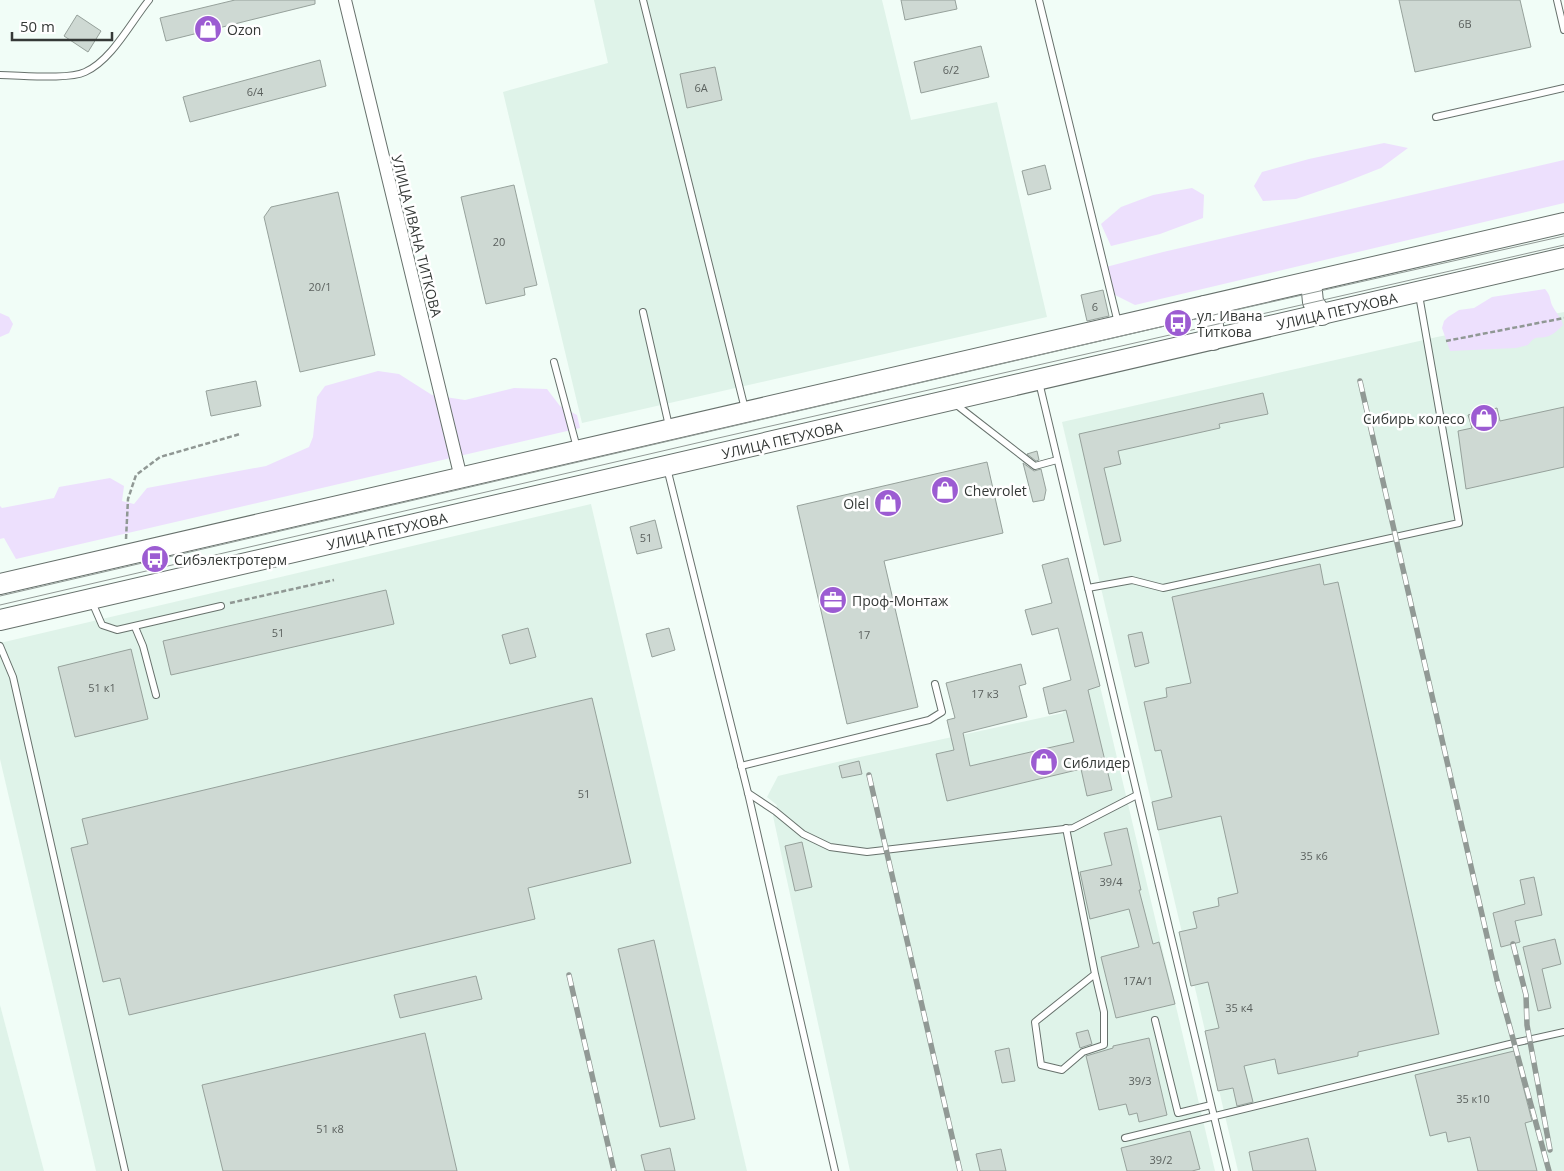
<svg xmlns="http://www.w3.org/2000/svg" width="1564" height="1171" viewBox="0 0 1564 1171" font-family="'Open Sans',sans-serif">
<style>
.built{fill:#dff3e9}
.green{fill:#ede0fd}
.building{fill:#ced9d3;stroke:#96a19b}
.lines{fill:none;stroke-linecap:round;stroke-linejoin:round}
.service-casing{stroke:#67716c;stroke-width:8}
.minor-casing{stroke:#67716c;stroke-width:14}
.trunk-casing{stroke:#67716c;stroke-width:22}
.path{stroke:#909894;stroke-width:2.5;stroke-dasharray:5 2.5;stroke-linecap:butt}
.service{stroke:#fff;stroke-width:6}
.minor{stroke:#fff;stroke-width:12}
.trunk{stroke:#fff;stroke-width:20}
.tram{stroke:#919995;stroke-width:1}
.rail-casing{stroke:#919995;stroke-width:5.5}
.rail{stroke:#fff;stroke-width:4;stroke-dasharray:11;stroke-linecap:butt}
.labels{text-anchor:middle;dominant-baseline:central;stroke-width:5;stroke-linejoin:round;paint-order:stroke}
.number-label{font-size:11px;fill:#5b615e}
.poi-label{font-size:14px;fill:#353937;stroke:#fff;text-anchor:start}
.street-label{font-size:14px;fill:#353937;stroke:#fff}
</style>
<rect width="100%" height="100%" fill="#f1fdf7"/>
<g class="built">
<path d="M594 0H882L911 120 997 102 1047 317 582 423 503 92 608 63Z"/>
<path d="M1564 312V1171H1238L1062 422 1437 337Z"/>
<path d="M591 504 747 1171H96L0 759V643Z"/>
<path d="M1100 686 1215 1171H850L773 816 777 805 767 797 778 776 837 762 1063 713 1059 697Z"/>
<path d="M0 1005 44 1171H0Z"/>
</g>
<g class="green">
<path d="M1384 143 1408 148 1381 168 1343 183 1296 199 1263 201 1254 186 1262 172 1309 159Z"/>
<path d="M1564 160V203L1135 305 1113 294 1106 267 1163 252Z"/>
<path d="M1192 188 1204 195 1203 218 1160 234 1111 246 1101 224 1121 207 1153 195Z"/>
<path d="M1545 289C1552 297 1549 300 1553 307 1557 314 1561 317 1563 325 1559 329 1554 334 1549 336 1538 340 1537 333 1528 345L1516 348 1450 351 1442 328 1444 321 1448 317 1459 310 1474 308 1492 297Z"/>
<path d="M0 313 9 317 13 324 9 333 0 337Z"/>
<path d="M378 371 399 374 432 395 465 400 514 388 547 389 560 406 577 415 580 428 16 559 4 538 0 539V506L2 508 54 498 59 487 110 478 124 486 122 501 134 504 147 488 266 466 309 447 313 437 317 397 325 386Z"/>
</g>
<g class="building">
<path d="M235 0H315V4L166 41 160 18Z"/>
<path d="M901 0H955L957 9 905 20Z"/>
<path d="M1399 0H1520L1531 47 1415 72Z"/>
<path d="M77 15 101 31 88 52 64 36Z"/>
<path d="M981 46 989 77 921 93 914 62Z"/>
<path d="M320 60 326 86 190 122 183 97Z"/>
<path d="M715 67 722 100 687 108 680 74Z"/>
<path d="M1045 165 1051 189 1028 195 1022 171Z"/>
<path d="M514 185 537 285 524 288 525 295 486 304 461 197Z"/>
<path d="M338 192 375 355 300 372 264 217 271 207Z"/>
<path d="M1103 290 1109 316 1087 321 1081 295Z"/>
<path d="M256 381 261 406 211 416 206 391Z"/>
<path d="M1263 393 1268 414 1219 424 1220 428 1118 451 1121 464 1104 468 1121 541 1104 545 1079 434Z"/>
<path d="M1564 407V467L1466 489 1458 431 1472 428 1468 415 1497 408 1500 421Z"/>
<path d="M1037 451 1039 460 1036 461 1027 454Z"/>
<path d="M987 462 1003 533 884 561 918 707 847 724 797 506Z"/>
<path d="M1023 463 1034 471 1041 469 1046 490 1044 500 1033 502Z"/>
<path d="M655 520 662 548 637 554 630 527Z"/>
<path d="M1068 558 1100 686 1088 690 1112 790 1087 796 1081 769 947 801 936 754 954 750 947 720 955 718 946 683 1021 664 1026 684 1019 686 1027 717 963 733 970 766 1074 742 1066 710 1049 714 1043 688 1071 680 1058 628 1032 635 1025 610 1052 603 1042 565Z"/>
<path d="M1320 564 1324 585 1338 582 1439 1034 1358 1052V1056L1278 1074 1275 1059 1244 1066 1253 1102 1237 1106 1233 1088 1218 1091 1205 1031 1219 1028 1208 982 1191 986 1179 932 1197 928 1193 912 1219 906 1218 898 1238 893 1221 816 1158 830 1152 802 1172 797 1161 750 1155 751 1144 702 1167 697 1166 688 1191 683 1172 597Z"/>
<path d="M386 590 394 624 171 675 163 641Z"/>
<path d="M528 628 536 657 510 664 502 635Z"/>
<path d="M669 628 675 650 652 657 646 634Z"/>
<path d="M1142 632 1149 663 1135 667 1128 635Z"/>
<path d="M131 649 148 719 75 737 58 667Z"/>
<path d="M592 698 631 863 528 888 535 919 129 1015 120 978 103 982 71 848 88 844 82 819Z"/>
<path d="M859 761 862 774 842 778 839 766Z"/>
<path d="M1127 828 1141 890H1139L1153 944 1159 942 1175 1004 1116 1018 1101 957 1139 947 1129 909 1090 919 1080 872 1112 865 1104 833Z"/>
<path d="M802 842 812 887 795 891 785 846Z"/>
<path d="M1534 877 1542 915 1515 921 1520 942 1501 947 1493 913 1525 904 1520 880Z"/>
<path d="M1555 939 1561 964 1542 969 1551 1008 1538 1011 1523 947Z"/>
<path d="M654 940 695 1119 660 1127 618 949Z"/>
<path d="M476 976 482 999 400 1018 394 995Z"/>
<path d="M1088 1030 1092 1044 1080 1048 1076 1033Z"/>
<path d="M425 1033 457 1171H223L202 1085Z"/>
<path d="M1149 1038 1167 1115 1139 1122 1137 1113 1129 1115 1126 1104 1099 1110 1086 1056 1113 1048V1046Z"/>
<path d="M1009 1048 1015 1081 1002 1083 995 1051Z"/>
<path d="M1514 1051 1532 1121 1525 1123 1537 1171H1478L1470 1137 1448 1142 1446 1132 1430 1136 1415 1075Z"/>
<path d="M1190 1131 1200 1169 1192 1171H1127L1121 1148Z"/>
<path d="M1308 1138 1316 1171H1253L1249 1152Z"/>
<path d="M670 1148 675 1171H645L641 1155Z"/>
<path d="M1001 1149 1006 1171H980L976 1154Z"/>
</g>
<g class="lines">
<g class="service-casing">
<g id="service">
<path d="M643 0 745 409"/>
<path d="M1039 0 1118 323"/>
<path d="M1557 0 1564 30"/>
<path d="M0 75C21 75 68 80 85 72 112 60 131 22 149 0"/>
<path d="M1436 117 1564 88"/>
<path d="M643 312 669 426"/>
<path d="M554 362 577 448"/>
<path d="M1039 382 1227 1171"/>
<path d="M954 403 1035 466 1057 460"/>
<path d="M667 468 748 793 835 1171"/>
<path d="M1088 588 1132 580 1163 588 1459 523 1419 295"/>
<path d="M92 602 102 625 117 630 221 606"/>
<path d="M135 627 143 646 156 695"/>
<path d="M0 646 13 677 125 1171"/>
<path d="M741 766 929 720 942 712 935 684"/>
<path d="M748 793 775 811 803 834 830 847 867 852 1073 828 1137 795"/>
<path d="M1066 828 1095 974 1035 1022 1041 1065 1062 1070 1083 1052 1104 1045V1012L1095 974"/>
<path d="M1155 1020 1178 1113 1211 1105"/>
<path d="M1125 1138 1514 1043 1564 1032"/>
</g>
</g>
<g class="minor-casing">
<path id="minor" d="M345 0 461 478"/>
</g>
<g class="trunk-casing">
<g id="trunk">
<path d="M1311 282 1313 302 1322 315"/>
<path d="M1205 306 1213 325V340"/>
<path d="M0 584 1564 223"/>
<path d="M0 620 1564 258"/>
</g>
</g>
<g class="path">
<path d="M1446 341 1564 318"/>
<path d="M126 539 128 499 136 475 160 457 240 434"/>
<path d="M230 603 334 580"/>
</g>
<use href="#service" class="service"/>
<use href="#minor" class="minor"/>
<use href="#trunk" class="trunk"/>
<g class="tram">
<path d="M0 596 1178 323 1564 236"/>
<path d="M0 605 714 439 1564 245"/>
</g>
<g class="rail-casing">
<g id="rail">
<path d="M1360 381 1497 980 1549 1171"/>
<path d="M869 775 960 1171"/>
<path d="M1513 944 1526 995 1527 1025 1550 1150"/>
<path d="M569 975 614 1171"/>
</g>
</g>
<use href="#rail" class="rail"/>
</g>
<defs>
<g id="shop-disc" transform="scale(1.4375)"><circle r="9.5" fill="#9c5cd2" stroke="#fff"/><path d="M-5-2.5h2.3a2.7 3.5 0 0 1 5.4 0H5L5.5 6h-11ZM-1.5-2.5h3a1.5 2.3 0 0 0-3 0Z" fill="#fff"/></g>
<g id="bus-disc" transform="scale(1.4375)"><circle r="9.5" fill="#9c5cd2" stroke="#fff"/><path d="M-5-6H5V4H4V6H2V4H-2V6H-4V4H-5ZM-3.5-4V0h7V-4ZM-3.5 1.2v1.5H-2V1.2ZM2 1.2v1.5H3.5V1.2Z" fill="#fff"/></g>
<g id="office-disc" transform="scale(1.4375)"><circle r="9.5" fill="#9c5cd2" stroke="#fff"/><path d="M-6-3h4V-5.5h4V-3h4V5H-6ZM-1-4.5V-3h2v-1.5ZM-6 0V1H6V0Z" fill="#fff"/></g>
</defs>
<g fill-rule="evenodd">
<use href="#shop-disc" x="208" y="29"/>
<use href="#bus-disc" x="1178" y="323"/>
<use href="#shop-disc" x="1484" y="418"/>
<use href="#shop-disc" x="945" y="490"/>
<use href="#shop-disc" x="888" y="503"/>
<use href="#bus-disc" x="155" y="559"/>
<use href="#office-disc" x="833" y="600"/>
<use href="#shop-disc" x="1044" y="762"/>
</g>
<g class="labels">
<g class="number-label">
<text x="1465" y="23">6В</text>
<text x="951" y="69">6/2</text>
<text x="701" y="87">6А</text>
<text x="255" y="91">6/4</text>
<text x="499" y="241">20</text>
<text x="320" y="286">20/1</text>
<text x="1095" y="306">6</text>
<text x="646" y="537">51</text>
<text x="278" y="632">51</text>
<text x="864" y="634">17</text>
<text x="102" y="687">51 к1</text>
<text x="985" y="693">17 к3</text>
<text x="584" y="793">51</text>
<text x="1314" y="855">35 к6</text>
<text x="1111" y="881">39/4</text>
<text x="1138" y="980">17А/1</text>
<text x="1239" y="1007">35 к4</text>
<text x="1140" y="1080">39/3</text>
<text x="1473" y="1098">35 к10</text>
<text x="330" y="1128">51 к8</text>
<text x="1161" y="1159">39/2</text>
</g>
<g class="poi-label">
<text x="227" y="29">Ozon</text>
<text x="1197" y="315">ул. Ивана<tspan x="1197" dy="16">Титкова</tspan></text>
<text x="1465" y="418" text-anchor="end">Сибирь колесо</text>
<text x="964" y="490">Chevrolet</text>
<text x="869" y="503" text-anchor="end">Olel</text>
<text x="174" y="559">Сибэлектротерм</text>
<text x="852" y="600">Проф-Монтаж</text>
<text x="1063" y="762">Сиблидер</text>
</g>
<g class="street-label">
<text transform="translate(417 236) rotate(76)">УЛИЦА ИВАНА ТИТКОВА</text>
<text transform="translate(1337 311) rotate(-13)">УЛИЦА ПЕТУХОВА</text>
<text transform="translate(782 440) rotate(-13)">УЛИЦА ПЕТУХОВА</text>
<text transform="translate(387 531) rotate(-13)">УЛИЦА ПЕТУХОВА</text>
</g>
</g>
<path d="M12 32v8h100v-8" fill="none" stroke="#353937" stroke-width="2.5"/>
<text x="20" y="32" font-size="15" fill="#353937" stroke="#ffffff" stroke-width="4" paint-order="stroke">50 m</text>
</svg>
